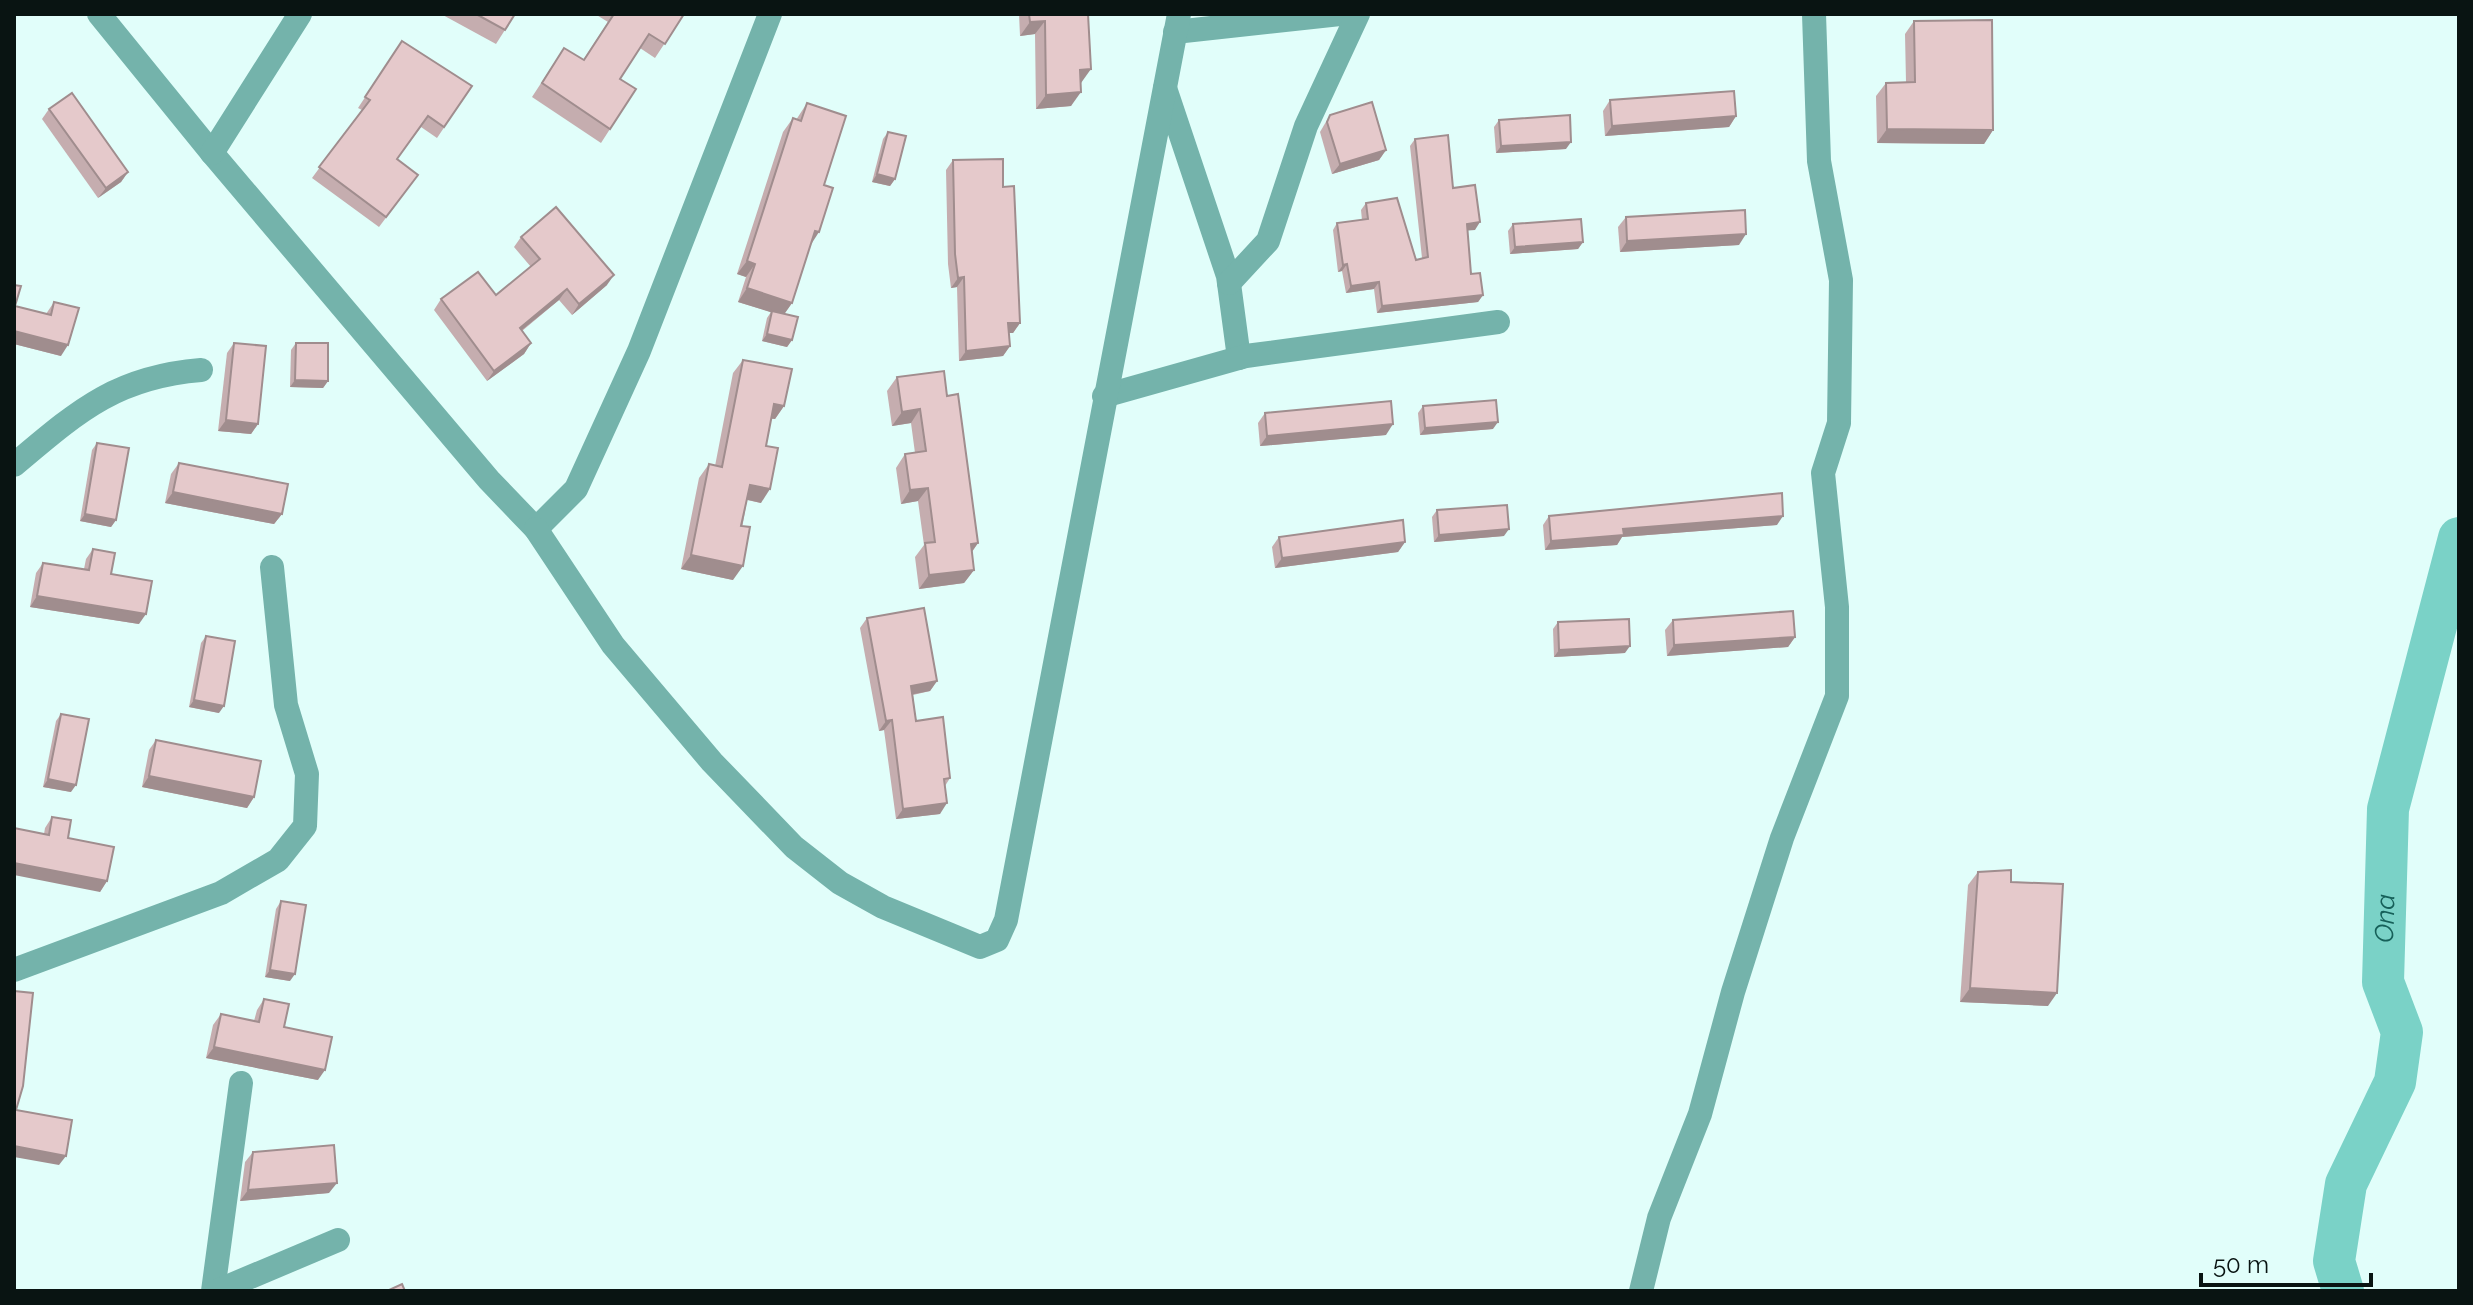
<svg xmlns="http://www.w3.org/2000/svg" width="2473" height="1305" viewBox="0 0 2473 1305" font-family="Raleway,sans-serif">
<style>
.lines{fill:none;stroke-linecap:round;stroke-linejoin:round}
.river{stroke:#7ad2c7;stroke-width:42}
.minor{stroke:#74b3ab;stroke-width:24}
.wall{fill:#c5adaf}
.shaded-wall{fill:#a08d8e}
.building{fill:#e5c9cb;stroke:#a08d8e;stroke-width:2}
.labels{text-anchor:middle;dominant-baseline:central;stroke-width:6;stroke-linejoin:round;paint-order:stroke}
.water-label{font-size:26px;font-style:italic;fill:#166059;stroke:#e1fefa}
</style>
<rect width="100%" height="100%" fill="#e1fefa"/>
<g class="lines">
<path class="river" id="s1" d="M2343 1291 2334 1261 2346 1184 2395 1082 2402 1032 2383 982 2388 809 2459 538"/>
<g class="minor">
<path d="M99 14 212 153 489 480 536 529 576 489 639 351 770 14"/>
<path d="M1175 32 1340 14"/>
<path d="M1165 88 1228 276 1239 358"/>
<path d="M212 153 300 14"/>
<path d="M1229 283 1268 241 1306 126 1358 14"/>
<path d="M1104 396 1246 356 1498 322"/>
<path d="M14 465C77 412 115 377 201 370"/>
<path d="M536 529 613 645 712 762 794 847 840 883 883 907 980 947 997 940 1006 920 1179 14"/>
<path d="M14 970 221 893 278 860 305 826 307 774 286 705 272 567"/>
<path d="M213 1291 241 1083"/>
<path d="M217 1291 338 1240"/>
<path d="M1641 1291 1659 1218 1700 1114 1733 992 1782 838 1837 696V607L1823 473 1839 423 1841 280 1819 161 1814 14"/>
</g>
</g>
<g class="wall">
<path d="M441 14H515L496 44Z"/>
<path d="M595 14H684L655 58 640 48 620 79 610 129 601 143 532 97 564 48 583 60 608 22Z"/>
<path d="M1019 14H1088L1081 83 1071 106 1036 109 1035 34 1020 36Z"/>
<path d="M1914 21 1993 130 1984 144 1877 143 1876 96 1886 83 1906 82 1905 34Z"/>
<path d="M402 41 472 86 437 138 421 127 397 159 418 175 379 227 312 178 362 110 358 108Z"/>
<path d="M1610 100 1736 116 1729 127 1605 136 1603 111Z"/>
<path d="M807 103 824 185 811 244 792 303 784 314 792 340 787 347 762 341 767 318 771 312 738 302 746 277 737 274 783 132 793 118 796 120Z"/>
<path d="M49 109 128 172 121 182 98 198 42 119Z"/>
<path d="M1330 115 1386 150 1379 160 1332 174 1320 132Z"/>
<path d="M1499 120 1566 149 1496 153 1494 127Z"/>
<path d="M888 132 895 179 890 186 872 182 883 139Z"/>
<path d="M1415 139 1453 188 1475 230H1467L1471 274 1483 295 1478 302 1377 313 1374 289 1346 293 1342 271 1338 272 1333 230 1337 223 1362 220 1361 210 1366 203 1416 260 1422 258 1410 146Z"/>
<path d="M953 160 1003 187 1020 323 1013 333H1009L1010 346 1003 356 959 361 957 287 951 288 948 264 946 170Z"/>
<path d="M1626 217 1739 245 1620 252 1618 227Z"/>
<path d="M1513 224 1583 242 1578 249 1510 254 1508 231Z"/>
<path d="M521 237 607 285 572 315 559 300 522 331 531 343 524 354 487 381 434 310 441 299 496 295 531 267 514 247Z"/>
<path d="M14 285 15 306 46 314 54 302 61 356 14 344Z"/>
<path d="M234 343 258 424 251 434 218 431 227 353Z"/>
<path d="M296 343 328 381 323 388 290 387 291 350Z"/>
<path d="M743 360 784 406 775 419H771L766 446 761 503 747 500 733 580 681 569 699 478 709 464 715 466 733 373Z"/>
<path d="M897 377 947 396 978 543 972 552 974 570 964 583 919 589 915 557 924 545 918 501 901 504 896 468 905 454 915 453 911 423 892 426 887 391Z"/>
<path d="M1423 406 1493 429 1420 435 1418 413Z"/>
<path d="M1265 413 1386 435 1260 446 1258 423Z"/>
<path d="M97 443 116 520 111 527 80 521 92 450Z"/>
<path d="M179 463 282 514 274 524 165 503 171 474Z"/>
<path d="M1437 510 1504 536 1434 542 1432 517Z"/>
<path d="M1549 516 1777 525 1622 537 1617 545 1545 550 1543 525Z"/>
<path d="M1279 537 1405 542 1398 552 1275 568 1272 547Z"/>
<path d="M93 549 111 574 139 624 30 607 36 573 43 563 84 569 86 559Z"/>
<path d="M867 618 937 681 930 691 913 695 916 721 950 778 945 786 940 814 896 819 884 730 879 731 860 628Z"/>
<path d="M1673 620 1795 637 1788 647 1667 656 1665 630Z"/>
<path d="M1558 622 1625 653 1554 657 1553 629Z"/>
<path d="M206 636 219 713 189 707 201 643Z"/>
<path d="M61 714 71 792 43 787 56 721Z"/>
<path d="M156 740 254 797 247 808 142 787 149 750Z"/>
<path d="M52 817 68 838 107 881 100 892 44 834 45 828Z"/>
<path d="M1978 872 2011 882 2048 1006 1960 1002 1968 885Z"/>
<path d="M281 901 290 981 265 977 276 909Z"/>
<path d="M264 999 284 1027 318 1080 206 1058 213 1025 221 1014 254 1021 257 1010Z"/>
<path d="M253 1152 329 1193 240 1201 245 1162Z"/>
</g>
<g class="shaded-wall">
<path d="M1045 21 1035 34 1020 36 1030 22Z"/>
<path d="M1091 69 1081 83 1070 84 1080 70Z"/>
<path d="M1081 92 1071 106 1036 109 1046 95Z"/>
<path d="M1736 116 1729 127 1605 136 1612 126Z"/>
<path d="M1887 129 1993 130 1984 144 1877 143Z"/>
<path d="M1571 142 1566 149 1496 153 1501 146Z"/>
<path d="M1386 150 1379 160 1332 174 1340 164Z"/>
<path d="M128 172 121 182 98 198 106 188Z"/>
<path d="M877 174 895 179 890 186 872 182Z"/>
<path d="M1480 222 1475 230 1462 231 1467 224Z"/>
<path d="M815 231 819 232 810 246Z"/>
<path d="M1746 234 1739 245 1620 252 1627 241Z"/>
<path d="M1583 242 1578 249 1510 254 1515 247Z"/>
<path d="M747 261 755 264 746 277 737 274Z"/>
<path d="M1347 264 1342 271 1338 272 1343 265Z"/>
<path d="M614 275 607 285 572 315 579 304Z"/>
<path d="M964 277 957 287 951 288 958 278Z"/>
<path d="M1379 282 1374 289 1346 293 1351 286Z"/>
<path d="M747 288 792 303 783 316 738 302Z"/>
<path d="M567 289 559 300 512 338 520 328Z"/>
<path d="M1483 295 1478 302 1377 313 1382 306Z"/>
<path d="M1008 323H1020L1013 333H1001Z"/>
<path d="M14 331 68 345 61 356 14 344Z"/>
<path d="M767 334 792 340 787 347 762 341Z"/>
<path d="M531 343 524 354 487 381 494 371Z"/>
<path d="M1010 346 1003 356 959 361 966 351Z"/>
<path d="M295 380 328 381 323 388 290 387Z"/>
<path d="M774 404 784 406 775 419 764 417Z"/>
<path d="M920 409 911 423 892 426 902 412Z"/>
<path d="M226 420 258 424 251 434 218 431Z"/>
<path d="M1498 422 1493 429 1420 435 1425 428Z"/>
<path d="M1393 424 1386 435 1260 446 1267 436Z"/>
<path d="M750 485 770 489 761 503 740 498Z"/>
<path d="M928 488 918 501 901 504 910 490Z"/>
<path d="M173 492 282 514 274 524 165 503Z"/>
<path d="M85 514 116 520 111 527 80 521Z"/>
<path d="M1783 516 1777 525 1622 537 1617 545 1545 550 1551 541 1623 529Z"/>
<path d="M1509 529 1504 536 1434 542 1439 535Z"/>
<path d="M1405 542 1398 552 1275 568 1282 558Z"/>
<path d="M978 543 968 557 971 544Z"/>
<path d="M691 555 743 566 733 580 681 569Z"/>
<path d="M974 570 964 583 919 589 929 575Z"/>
<path d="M37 596 146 614 139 624 30 607Z"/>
<path d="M1795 637 1788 647 1667 656 1674 645Z"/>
<path d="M1630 646 1625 653 1554 657 1559 650Z"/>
<path d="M937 681 930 691 904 696 911 686Z"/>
<path d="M194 700 224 706 219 713 189 707Z"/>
<path d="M892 720 884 730 879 731 886 721Z"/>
<path d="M149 776 254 797 247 808 142 787Z"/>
<path d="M48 779 76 785 71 792 43 787Z"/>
<path d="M947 803 940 814 896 819 903 809Z"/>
<path d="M14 863 107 881 100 892 14 875Z"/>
<path d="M270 970 295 974 290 981 265 977Z"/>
<path d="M1970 988 2057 993 2048 1006 1960 1002Z"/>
<path d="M214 1047 325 1070 318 1080 206 1058Z"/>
<path d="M14 1146 66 1156 59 1165 14 1157Z"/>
<path d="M337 1183 329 1193 240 1201 248 1190Z"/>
</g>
<g class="building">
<path d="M476 14H515L505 30Z"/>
<path d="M614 14H684L665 44 649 34 620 79 636 89 610 129 542 83 564 48 584 60Z"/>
<path d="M1029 14H1088L1091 69 1080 70 1081 92 1046 95 1045 21 1030 22Z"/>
<path d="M1992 20 1993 130 1887 129 1886 83 1915 82 1914 21Z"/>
<path d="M402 41 472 86 444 127 428 116 397 159 418 175 386 217 319 167 370 100 365 97Z"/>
<path d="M1734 91 1736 116 1612 126 1610 100Z"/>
<path d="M72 93 128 172 106 188 49 109Z"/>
<path d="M1372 102 1386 150 1340 164 1327 122 1330 115Z"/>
<path d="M807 103 846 116 824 185 833 188 819 232 815 231 792 303 747 288 755 264 747 261 793 118 801 121Z"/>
<path d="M1570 115 1571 142 1501 146 1499 120Z"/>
<path d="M888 132 906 136 895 179 877 174Z"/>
<path d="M1448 135 1453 188 1475 185 1480 222 1467 224 1471 274 1480 273 1483 295 1382 306 1379 282 1351 286 1347 264 1343 265 1337 223 1368 219 1366 203 1397 198 1416 260 1428 257 1415 139Z"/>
<path d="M1003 159V187L1014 186 1020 323H1008L1010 346 966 351 964 277 958 278 955 254 953 160Z"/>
<path d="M556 207 614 275 579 304 567 289 520 328 531 343 494 371 441 299 478 272 496 295 540 259 521 237Z"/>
<path d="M1745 210 1746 234 1627 241 1626 217Z"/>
<path d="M1581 219 1583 242 1515 247 1513 224Z"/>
<path d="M14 285 21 286 15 306 51 315 54 302 79 308 68 345 14 331Z"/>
<path d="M772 311 798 317 792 340 767 334Z"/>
<path d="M234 343 266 346 258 424 226 420Z"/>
<path d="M296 343H328V381L295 380Z"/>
<path d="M743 360 792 369 784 406 774 404 766 446 778 448 770 489 750 485 741 526 750 527 743 566 691 555 709 464 722 467Z"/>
<path d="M944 371 947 396 958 394 978 543 971 544 974 570 929 575 925 543 935 542 928 488 910 490 905 454 926 451 920 409 902 412 897 377Z"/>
<path d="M1496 400 1498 422 1425 428 1423 406Z"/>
<path d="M1391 401 1393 424 1267 436 1265 413Z"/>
<path d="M97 443 129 448 116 520 85 514Z"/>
<path d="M179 463 288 484 282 514 173 492Z"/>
<path d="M1782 493 1783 516 1623 529 1624 535 1551 541 1549 516Z"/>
<path d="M1507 505 1509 529 1439 535 1437 510Z"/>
<path d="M1403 520 1405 542 1282 558 1279 537Z"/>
<path d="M93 549 115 553 111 574 152 581 146 614 37 596 43 563 89 570Z"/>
<path d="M924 608 937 681 911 686 916 721 943 717 950 778 944 779 947 803 903 809 892 720 886 721 867 618Z"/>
<path d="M1793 611 1795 637 1674 645 1673 620Z"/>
<path d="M1629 619 1630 646 1559 650 1558 622Z"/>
<path d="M206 636 235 641 224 706 194 700Z"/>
<path d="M61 714 89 719 76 785 48 779Z"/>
<path d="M156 740 261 761 254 797 149 776Z"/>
<path d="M52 817 71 820 68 838 114 847 107 881 14 863V828L49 835Z"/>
<path d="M2011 870V882L2063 884 2057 993 1970 988 1978 872Z"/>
<path d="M281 901 306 905 295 974 270 970Z"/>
<path d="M14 991 33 993 23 1086 16 1110 72 1120 66 1156 14 1146Z"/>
<path d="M264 999 289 1004 284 1027 332 1037 325 1070 214 1047 221 1014 259 1022Z"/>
<path d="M334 1145 337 1183 248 1190 253 1152Z"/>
<path d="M402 1284 405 1291H387Z"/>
</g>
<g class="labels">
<g class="water-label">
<text stroke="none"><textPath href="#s1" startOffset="390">Ona</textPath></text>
</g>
</g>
<rect width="2473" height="1305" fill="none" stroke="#091412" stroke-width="32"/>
<path d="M2201 1273v12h170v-12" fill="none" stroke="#091412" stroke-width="4"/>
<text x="2213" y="1273" font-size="24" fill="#091412" stroke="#e1fefa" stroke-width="6" paint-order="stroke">50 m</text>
</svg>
